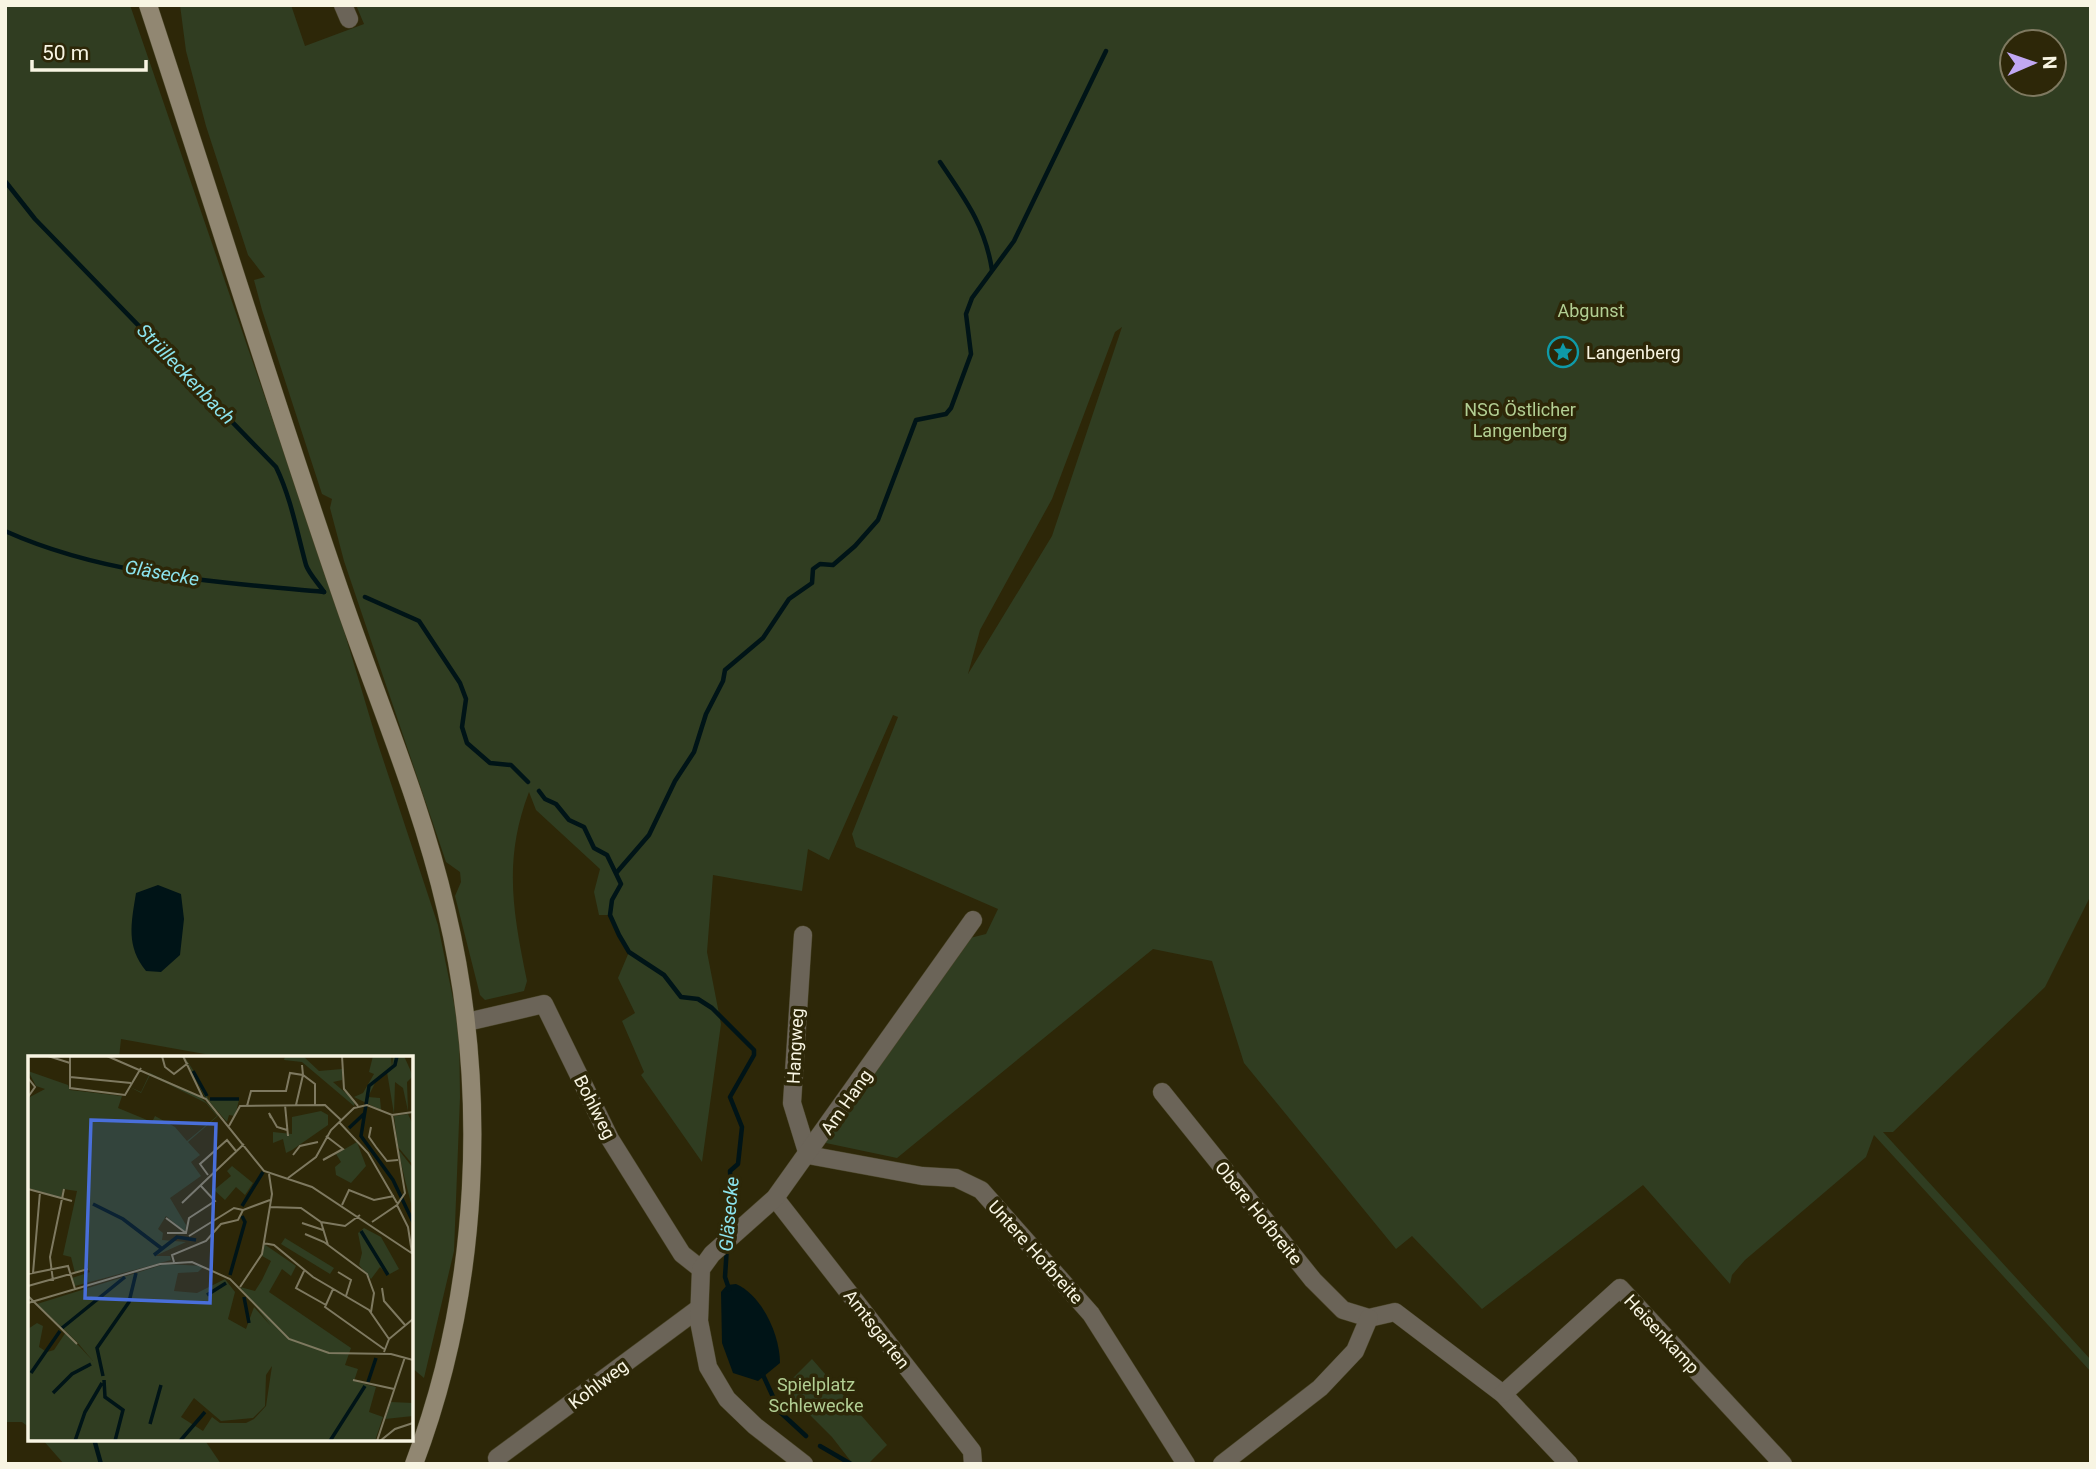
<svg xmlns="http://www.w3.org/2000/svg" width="2096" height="1469" viewBox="0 0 2096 1469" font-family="Roboto,sans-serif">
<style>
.green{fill:#303d21;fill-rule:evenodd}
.water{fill:#001417}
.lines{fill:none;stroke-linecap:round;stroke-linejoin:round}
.stream{stroke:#001417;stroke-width:4.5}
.street-casing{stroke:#494427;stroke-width:19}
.secondary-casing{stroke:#494427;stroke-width:19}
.street{stroke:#6b6458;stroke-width:18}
.secondary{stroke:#918772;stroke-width:18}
.labels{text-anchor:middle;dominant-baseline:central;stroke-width:7;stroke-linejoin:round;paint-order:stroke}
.park-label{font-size:18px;fill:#b2ce93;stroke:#2d2708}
.poi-label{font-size:18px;fill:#f8f5e3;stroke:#2d2708;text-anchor:start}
.street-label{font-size:18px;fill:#f8f5e3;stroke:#2d2708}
.water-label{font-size:19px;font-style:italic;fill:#8ce4ee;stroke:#2d2708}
.inset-river{fill:none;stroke:#001417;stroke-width:3.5}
.inset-road{fill:none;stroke:#7e7960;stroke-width:2}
.view{fill:#496fda;fill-opacity:0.15;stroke:#496fda;stroke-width:3.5}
.inset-edge{fill:none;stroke:#f8f5e3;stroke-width:3.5}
</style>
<rect width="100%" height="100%" fill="#2d2708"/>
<g class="green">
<path d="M5 5H130L336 604 376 738 438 925 459 1028 460 1097 454 1251 424 1378 411 1367V1058H227L121 1039 119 1058H30V1428L22 1422H5Z"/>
<path d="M180 5H291L305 46 364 24 356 5H2091V895L2045 987 1893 1132H1883L2091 1360V1372L1874 1135 1866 1157 1745 1260 1732 1275 1730 1284 1643 1185 1482 1309 1412 1236 1396 1249 1244 1063 1212 961 1153 949 897 1158 821 1142 966 939 986 934 998 909 856 847 852 834 898 717 893 715 829 860 808 849 802 891 713 875 707 952 721 1024 702 1162 641 1075 644 1072 622 1021 635 1013 618 978 629 952 610 915H599L594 892 600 869 536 810 529 792C503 860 513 912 527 981L524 991 485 1000 480 995 455 896 461 882 460 872 446 862 344 561 330 508 332 499 322 494 262 310 254 280 265 277 248 255 206 126 186 51ZM2012 42H2054V84H2012ZM1122 327 1052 536 968 674 980 630 1052 499 1115 332Z"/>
<path d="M812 1359 887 1445 868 1464H853L832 1437 783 1388Z"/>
<path d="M42 1439H204L221 1464H64Z"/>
</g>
<g class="water">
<path d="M158 885 181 894 184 919 180 955 161 972 146 971C126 946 131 924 136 893Z"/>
<path d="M736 1284C763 1296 780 1336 780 1363L758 1381 733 1373 722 1343 721 1292 727 1285Z"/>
</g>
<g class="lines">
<g class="stream">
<path d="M940 162C965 199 985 225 992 270"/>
<path d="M5 181 35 219 276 467C291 498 297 532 306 565 309 574 319 584 324 592"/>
<path d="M5 531C105 576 217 582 324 592"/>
<path d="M365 597 419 621 460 683 466 699 462 727 467 743 490 763 511 765 528 782"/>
<path d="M539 791 545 799 556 804 569 820 584 827 594 848 607 855 621 884 612 900 610 915 619 935 629 952 664 975 681 997 698 999 712 1008 754 1050V1055L730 1097 742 1127 738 1164 730 1171 732 1210 726 1234"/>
<path d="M617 872 649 835 675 781 694 752 706 714 723 681 725 670 763 638 789 599 812 583 813 569 820 564 833 565 855 546 878 520 916 420 946 414 951 408 971 354 966 314 972 298 1014 241 1106 51"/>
<path d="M727 1246 725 1277 729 1289"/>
<path d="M763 1375 780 1412 806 1436"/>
<path d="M94 1439 101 1464"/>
<path d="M820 1446 851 1464"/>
</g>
<g class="street-casing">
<g id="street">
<path d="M343 5 349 19"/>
<path d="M803 935 792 1103 808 1155 922 1176 956 1178 981 1190 1091 1314 1186 1464"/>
<path d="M467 1022 544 1004 610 1139 682 1254 701 1269"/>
<path d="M1162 1092 1313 1280 1343 1310 1369 1318 1395 1312 1503 1394 1569 1464"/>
<path d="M775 1198 972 1451 973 1464"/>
<path d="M1503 1394 1620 1288 1783 1464"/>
<path d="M497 1458 698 1309"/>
<path d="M804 1464 755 1426 727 1399 708 1367 699 1321 701 1269 712 1254 775 1198 973 920"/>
<path d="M1222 1464 1320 1388 1355 1351 1369 1318"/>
</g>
</g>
<g class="secondary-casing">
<path id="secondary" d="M148 5C214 205 276 407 345 606 380 707 422 805 446 909 489 1089 480 1290 414 1464"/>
</g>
<use href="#street" class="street"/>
<use href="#secondary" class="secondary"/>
</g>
<defs>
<g id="sight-ring" transform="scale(1.575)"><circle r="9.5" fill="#2d2708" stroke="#0f9aa8" stroke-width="1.5"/><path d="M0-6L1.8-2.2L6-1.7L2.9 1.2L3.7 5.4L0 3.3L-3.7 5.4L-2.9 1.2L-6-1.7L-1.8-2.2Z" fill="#0f9aa8"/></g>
</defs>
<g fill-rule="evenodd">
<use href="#sight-ring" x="1563" y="352"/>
</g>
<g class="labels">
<g class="park-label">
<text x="1591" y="310">Abgunst</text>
<text x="1520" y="409">NSG Östlicher<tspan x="1520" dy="21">Langenberg</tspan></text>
<text x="816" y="1384">Spielplatz<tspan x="816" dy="21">Schlewecke</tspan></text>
</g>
<g class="poi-label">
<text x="1586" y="352">Langenberg</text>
</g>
<g class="street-label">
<text transform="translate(795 1046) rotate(-87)">Hangweg</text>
<text transform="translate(846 1102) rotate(-55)">Am Hang</text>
<text transform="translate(595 1107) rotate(63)">Bohlweg</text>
<text transform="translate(1259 1213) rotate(51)">Obere Hofbreite</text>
<text transform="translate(1036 1252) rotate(48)">Untere Hofbreite</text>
<text transform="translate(877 1329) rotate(52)">Amtsgarten</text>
<text transform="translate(1662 1334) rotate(47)">Heisenkamp</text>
<text transform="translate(598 1384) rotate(-37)">Kohlweg</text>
</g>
<g class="water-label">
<text transform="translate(186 374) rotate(46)">Strülleckenbach</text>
<text transform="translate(162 573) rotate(10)">Gläsecke</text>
<text transform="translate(729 1214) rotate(-85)">Gläsecke</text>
</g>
</g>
<g transform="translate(28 1056)">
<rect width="385" height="385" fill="#2d2708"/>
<path d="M156 0 165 14 181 44H211L207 60 201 59 199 66 177 41ZM257 0H275L291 15 314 13V24L305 26 327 45 326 50 274 6 256 4ZM345 0H363L364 11 365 0H376L385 20 379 26 380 55 375 32 367 26 366 58 359 16 350 21 340 41 352 42 353 54 326 41 335 37 346 18 341 16ZM0 15 40 29 42 34 94 40 90 52 124 66 127 60 147 71 159 85 189 60 178 47 122 19 113 37 102 31 97 40 102 31 113 36 122 17 169 39 179 47 190 60 160 86 172 99 163 106 173 120 142 142 158 169 157 176 138 160 130 173 135 177 134 184 158 186 127 200H142L143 204 47 230 44 222 62 216 60 212 47 217 43 201 35 199 49 135 35 133 33 142 0 132V42L17 33 8 30ZM293 55 300 59V69L264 94 258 97 255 83 245 87V76L264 78V61ZM380 58 385 69V109L370 91 366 60ZM329 86 338 110 323 127 308 119 307 111 313 106 308 98ZM370 93 385 112V155L377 124ZM204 110 225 127 217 139 208 131 197 144 186 134 203 120 199 115ZM336 172 353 181 371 213 360 219 352 211 343 223 331 209 334 197 330 177ZM257 182 306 212 302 218 253 188ZM236 188 268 210 263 220 254 213 241 236 323 292 317 309 330 313 326 325 348 331 341 356 355 361 347 385H0V273L9 267 15 270 11 291 19 296 26 294 38 276 65 305 49 286 9 248 137 208 176 210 170 216 150 217 146 235 169 237 197 223 207 236 200 263 218 273 226 251 243 270 212 231 227 235 234 224 243 205 234 200ZM244 310 238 350 226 363 218 367H192L184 361 175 375 153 361 166 342 193 365 225 362 237 350 238 319ZM363 346 385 347V360L357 363Z" fill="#303d21" fill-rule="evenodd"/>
<path class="inset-river" d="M369 0 367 9 341 30 333 80 365 124 385 166M165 15 179 40M182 43H211M321 72 337 57M65 148 95 163 133 192M214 150 235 116M333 175 360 219M126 199 149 181 168 184M202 219 217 166 214 160M179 239 198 227M216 241 221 267M34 272 97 221M3 317 32 275M75 320 69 292 101 246 108 217M76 324 77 341 95 354 87 385M340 326 348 302M25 337 44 318 63 308M122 368 133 329M47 385 57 356 74 327M152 385 177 356M302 385 337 330"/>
<path class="inset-road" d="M20 0 42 7M42 0V32L97 39 113 12M79 0 178 43 236 115 284 131 385 198M134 0 137 11 146 18 160 7M155 0 175 42M314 0 316 33 330 50M42 21 103 27M0 22 7 31 0 41M257 49 260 80M268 49 275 19 287 28V49M219 50 223 35H258L262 17 275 19 274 9M243 62 241 57 249 71 259 74M311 66 340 97 369 147M201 70 212 50 297 49 313 64M343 71 341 81 348 91 359 105 370 104M265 99 272 90 290 86M295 104 315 93 298 80M180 119 172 108 199 84 208 95M260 122 288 101 303 74 326 52 339 49 364 59 385 56M0 133 44 145M154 147 216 88M314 149 321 134 346 144 366 140M369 149 380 171 384 197M241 151 273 152 293 166 317 170 332 159M138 162 158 177M293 166 300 189M344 166 369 149 377 137 364 59M274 167 295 174M139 177H158L161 162 187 145 173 130M277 178 296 186 339 218 346 237 343 256M161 180 206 152 215 154M235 187 246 189 285 221 341 254 361 283M146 206 144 199 178 185 193 168 210 164 215 154 242 144M276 215 268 232 298 249M310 216 323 224 318 240M5 217 12 136M0 218 40 210 47 233M25 225 22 201 36 133M0 230 60 213M212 231 234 198 244 138 241 118M354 232 356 245 377 269M305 233 297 251 356 293M0 240 49 288M0 247 132 208 164 206 202 223 261 283 301 297 363 298 385 304M356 296 361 283 385 263M325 324 366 333M349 385 377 301M352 385 367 373 385 367"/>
<path class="view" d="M63 64 188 68 182 247 57 242Z"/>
<rect width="385" height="385" class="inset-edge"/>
</g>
<rect width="2096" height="1469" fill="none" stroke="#f8f5e3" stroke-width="14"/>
<g transform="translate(2033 63) rotate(88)"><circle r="33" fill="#2d2708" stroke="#7e7960" stroke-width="2"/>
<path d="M0-5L12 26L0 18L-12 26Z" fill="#c1a8f3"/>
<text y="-10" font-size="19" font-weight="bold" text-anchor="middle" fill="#f8f5e3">N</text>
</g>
<path d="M32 60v10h114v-10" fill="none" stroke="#f8f5e3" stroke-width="3.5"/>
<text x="42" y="60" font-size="21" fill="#f8f5e3" stroke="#2d2708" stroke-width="5" paint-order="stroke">50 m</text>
</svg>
